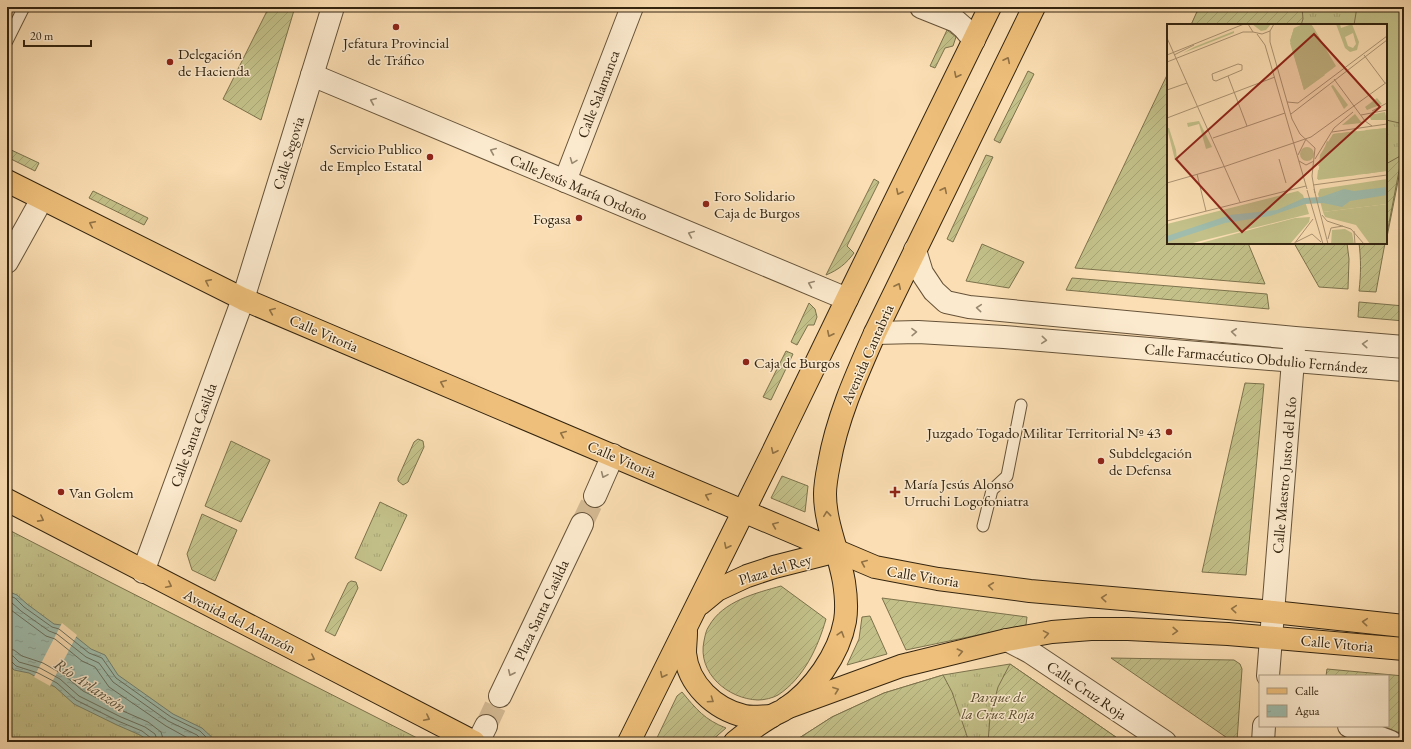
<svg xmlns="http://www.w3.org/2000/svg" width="1411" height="749" viewBox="0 0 1411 749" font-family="'EB Garamond',serif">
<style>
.grass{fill:url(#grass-tufts);stroke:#7c724c}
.garden{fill:url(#garden-furrows);stroke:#7c724c}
.pitch{fill:#c3c089;stroke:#7c724c}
.water{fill:url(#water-ripples);stroke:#74806e}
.pier{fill:#fbdeb3}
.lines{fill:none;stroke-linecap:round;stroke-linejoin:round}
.shore{stroke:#6a705e;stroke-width:1}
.street-tunnel{stroke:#d3b992;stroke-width:22;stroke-dasharray:22 11;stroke-linecap:butt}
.lane-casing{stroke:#665339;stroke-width:13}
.street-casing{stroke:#665339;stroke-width:24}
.primary-casing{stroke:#342510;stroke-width:24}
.highway-casing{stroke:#342510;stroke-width:24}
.lane{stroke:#fceace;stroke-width:11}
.street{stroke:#fceace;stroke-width:22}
.primary{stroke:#eebf7a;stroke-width:22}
.highway{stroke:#eebf7a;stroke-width:22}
.oneway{stroke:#917245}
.oneway2{stroke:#98886f}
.poi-dot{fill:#8f2418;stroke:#fceace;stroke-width:1.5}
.labels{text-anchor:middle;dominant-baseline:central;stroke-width:3;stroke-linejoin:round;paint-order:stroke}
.poi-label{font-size:15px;fill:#342510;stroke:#fceace;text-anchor:start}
.street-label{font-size:15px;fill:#342510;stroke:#fceace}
.park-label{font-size:15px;font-style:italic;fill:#584c2e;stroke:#fceace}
.water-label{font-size:16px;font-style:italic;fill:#54523f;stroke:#fceace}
.inset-road{fill:none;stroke:#ab9472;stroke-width:1}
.view{fill:#8f2418;fill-opacity:0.15;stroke:#8f2418;stroke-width:2}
.inset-edge{fill:none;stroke:#342510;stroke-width:2}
</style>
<defs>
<pattern id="grass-tufts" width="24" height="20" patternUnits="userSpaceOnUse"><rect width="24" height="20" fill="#c3c089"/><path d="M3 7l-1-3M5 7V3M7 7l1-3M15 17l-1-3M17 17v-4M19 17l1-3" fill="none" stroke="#a8a575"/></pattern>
<pattern id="garden-furrows" width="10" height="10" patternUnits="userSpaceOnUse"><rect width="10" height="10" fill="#c3c089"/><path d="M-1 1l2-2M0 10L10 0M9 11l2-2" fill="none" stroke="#a8a575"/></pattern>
<pattern id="water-ripples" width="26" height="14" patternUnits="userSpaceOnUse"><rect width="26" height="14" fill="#9fbcac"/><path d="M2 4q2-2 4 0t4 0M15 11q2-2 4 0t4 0" fill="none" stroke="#8aa193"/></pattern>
</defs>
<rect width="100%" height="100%" fill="#fbdeb3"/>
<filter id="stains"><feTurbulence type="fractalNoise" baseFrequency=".005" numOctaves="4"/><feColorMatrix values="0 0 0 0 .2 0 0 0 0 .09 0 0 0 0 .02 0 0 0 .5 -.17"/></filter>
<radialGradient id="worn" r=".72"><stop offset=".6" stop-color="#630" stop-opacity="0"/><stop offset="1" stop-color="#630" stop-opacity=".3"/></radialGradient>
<g class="grass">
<path d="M1200 7H1404V151L1386 242V25H1191Z"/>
<path d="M380 502 407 515 381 571 355 558Z"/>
<path d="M7 529 110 582 425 742H18L7 736Z"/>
<path d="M1010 664 1123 742H793L832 717 884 693 943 675Z"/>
</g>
<g class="garden">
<path d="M269 7H295L261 120 223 99Z"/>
<path d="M1199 7H1302L1303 19 1301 25H1191Z"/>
<path d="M947 30 956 37 953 46 945 48 935 68 930 66Z"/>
<path d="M1028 71 1034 74 1000 143 994 140Z"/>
<path d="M1168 73V243H1248L1265 284 1075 268Z"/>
<path d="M7 148 39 163 35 171 7 157Z"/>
<path d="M986 155 993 157 953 242 947 239Z"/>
<path d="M1402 155 1386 239V164Z"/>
<path d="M874 179 879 182 847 246 854 253C846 264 838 270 826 275Z"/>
<path d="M93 191 148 218 144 225 89 198Z"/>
<path d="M1294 243H1347L1349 259 1348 289 1319 287Z"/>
<path d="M1359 243H1385L1376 292 1359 291C1361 274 1361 259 1359 243Z"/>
<path d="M982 244 1024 262 1009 288 966 281Z"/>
<path d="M1072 278 1267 294 1269 309 1066 290Z"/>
<path d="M1359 302 1404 306V321L1358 317Z"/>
<path d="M809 303 815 309 817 317 814 325H808L797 345 791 342Z"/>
<path d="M786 351 793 354 771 400 763 397Z"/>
<path d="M1245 383 1264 384 1246 575 1202 572Z"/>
<path d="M418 439 423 441 424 447 408 482 403 485 398 481V478L414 442Z"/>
<path d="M231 441 270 460 241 522 205 506Z"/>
<path d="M782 476 808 486 805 512 771 498Z"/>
<path d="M202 514 237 530 215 581 192 570 187 554Z"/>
<path d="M351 581 356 582 358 588 335 636 325 631 348 583Z"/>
<path d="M781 586 826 619C818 647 804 678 778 695 773 698 764 700 758 700 728 699 697 673 704 641 705 636 706 630 709 626 723 601 756 593 781 586Z"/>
<path d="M882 598 1027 617 1026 625 906 650Z"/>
<path d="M870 616 887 654 847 665 859 639 862 617Z"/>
<path d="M1111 658 1234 660 1240 664 1242 669 1237 741 1233 742Z"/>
<path d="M1010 664 1123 742H988L990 717 998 687Z"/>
<path d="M1327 669 1404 676V735L1383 726H1388V676H1326Z"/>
<path d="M943 675 952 692 969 742H793L832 717 884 693Z"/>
<path d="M682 692C696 709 705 720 726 728L710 742H655L677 696Z"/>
</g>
<path class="pitch" d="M1357 7H1404V124L1386 120V25H1354Z"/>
<path class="water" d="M7 591 17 595 27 604 54 624 61 625 91 649 105 655 118 675 173 714 202 728 217 742H151L140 735 117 725 74 704 55 687 29 673 14 670 7 662Z"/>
<path class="pier" d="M62 623 77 635 50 686 34 677Z"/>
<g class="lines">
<g class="shore">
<path d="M7 595 15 598 24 607 52 627 59 629 89 653 102 658 116 678 171 717 200 731 211 742"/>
<path d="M7 600 12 603 21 611 49 631 57 634 86 657 99 663 113 682 168 721 197 735 204 742"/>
<path d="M7 607 46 636 55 639 82 661 95 667 109 687 166 726 195 742"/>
<path d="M7 649 14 650 22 656 43 663 64 675 83 691 123 711 148 722 161 732 164 742"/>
<path d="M7 655 13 656 19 662 40 668 60 679 79 696 121 717 145 727 155 734 158 742"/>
<path d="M7 660 11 661 16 666 38 673 57 683 76 700 118 721 142 731 151 738 153 742"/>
</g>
<g class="street-tunnel">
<path d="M582 524 595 496"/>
<path d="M486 726 500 696"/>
</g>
<g class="lane-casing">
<g id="lane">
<path d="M7 41 24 7"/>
<path d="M983 526 992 490 1007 476 1021 405"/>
</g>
</g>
<g class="street-casing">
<g id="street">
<path d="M921 7 956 21 964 28 974 40"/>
<path d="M312 75 847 299"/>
<path d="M565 181 632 7"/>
<path d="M915 250 922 273 934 291 946 302 969 307 1295 338 1404 347"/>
<path d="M7 262 42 199"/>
<path d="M875 333 918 332 1004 337 1404 370"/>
<path d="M595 496 613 455"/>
<path d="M143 572 243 299 333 7"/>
<path d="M1007 640 1030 652 1165 742"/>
<path d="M1268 676 1294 348"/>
<path d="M500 696 582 524"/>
<path d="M1349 726 1391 742"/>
<path d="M478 742 486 726"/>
<path d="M1263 742 1264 726"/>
</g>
</g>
<g class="primary-casing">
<g id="primary">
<path d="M700 604 717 590 747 576 774 567 837 551"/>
<path d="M686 632C686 639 685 646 685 653 688 685 715 709 744 716 753 718 763 716 772 716"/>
<path d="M629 742 771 456 847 299 990 7"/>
<path d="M735 742C746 733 759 724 772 716 776 713 781 712 785 709 813 691 839 654 845 621 847 609 846 595 844 582 839 552 825 524 825 494 825 484 827 474 829 464 837 418 856 376 875 333L1034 7"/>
</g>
</g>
<g class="highway-casing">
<g id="highway">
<path d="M7 181 243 299 875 567 938 579 1030 591 1273 612 1404 626"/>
<path d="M7 500 474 742"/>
<path d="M786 708 901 666 1007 640 1052 632 1091 629H1128L1228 634 1404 649"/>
</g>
</g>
<use href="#lane" class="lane"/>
<use href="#street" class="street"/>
<use href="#primary" class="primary"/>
<use href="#highway" class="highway"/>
</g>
<defs><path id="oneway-chevron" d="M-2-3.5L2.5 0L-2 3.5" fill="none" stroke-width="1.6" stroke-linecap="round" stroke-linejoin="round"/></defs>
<g class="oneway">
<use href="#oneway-chevron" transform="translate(1007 60) rotate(-64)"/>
<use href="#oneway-chevron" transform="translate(957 75) rotate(116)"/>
<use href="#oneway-chevron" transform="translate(944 190) rotate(-64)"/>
<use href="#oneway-chevron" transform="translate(899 192) rotate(116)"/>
<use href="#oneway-chevron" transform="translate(92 224) rotate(-154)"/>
<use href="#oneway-chevron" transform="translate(208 282) rotate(-154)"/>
<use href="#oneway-chevron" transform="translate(898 286) rotate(-65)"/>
<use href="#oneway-chevron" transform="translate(272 311) rotate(-157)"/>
<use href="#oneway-chevron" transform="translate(830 334) rotate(116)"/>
<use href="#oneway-chevron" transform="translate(443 383) rotate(-157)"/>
<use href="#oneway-chevron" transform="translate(563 434) rotate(-157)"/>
<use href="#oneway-chevron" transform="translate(774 451) rotate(115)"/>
<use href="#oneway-chevron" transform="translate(708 496) rotate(-157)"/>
<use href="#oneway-chevron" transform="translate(827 514) rotate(-96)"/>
<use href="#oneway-chevron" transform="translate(41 519) rotate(28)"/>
<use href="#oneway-chevron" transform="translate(775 525) rotate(-157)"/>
<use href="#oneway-chevron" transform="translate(727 546) rotate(116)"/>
<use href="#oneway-chevron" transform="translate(864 563) rotate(-157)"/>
<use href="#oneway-chevron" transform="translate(169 585) rotate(27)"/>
<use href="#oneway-chevron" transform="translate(991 586) rotate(-173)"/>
<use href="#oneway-chevron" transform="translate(1104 598) rotate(-175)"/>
<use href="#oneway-chevron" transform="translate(1234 609) rotate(-175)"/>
<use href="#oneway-chevron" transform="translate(1365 622) rotate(-175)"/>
<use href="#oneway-chevron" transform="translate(1175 631) rotate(3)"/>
<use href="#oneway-chevron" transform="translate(841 634) rotate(-73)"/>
<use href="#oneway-chevron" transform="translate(1046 634) rotate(-10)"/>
<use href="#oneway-chevron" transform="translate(960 652) rotate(-13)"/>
<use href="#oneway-chevron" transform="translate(312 658) rotate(27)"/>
<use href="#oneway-chevron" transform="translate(663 675) rotate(116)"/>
<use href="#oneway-chevron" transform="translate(836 690) rotate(-20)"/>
<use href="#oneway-chevron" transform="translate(711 700) rotate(34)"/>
<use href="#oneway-chevron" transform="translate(427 718) rotate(27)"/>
</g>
<g class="oneway2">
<use href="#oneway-chevron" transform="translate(373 101) rotate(-157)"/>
<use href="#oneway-chevron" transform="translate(493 151) rotate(-157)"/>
<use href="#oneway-chevron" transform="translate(573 161) rotate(111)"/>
<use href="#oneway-chevron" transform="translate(691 234) rotate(-157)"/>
<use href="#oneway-chevron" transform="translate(811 284) rotate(-157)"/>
<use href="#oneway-chevron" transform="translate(979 308) rotate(-175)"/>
<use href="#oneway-chevron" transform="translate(914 332) rotate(-1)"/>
<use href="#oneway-chevron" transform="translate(1234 332) rotate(-174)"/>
<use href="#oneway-chevron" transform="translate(1044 340) rotate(5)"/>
<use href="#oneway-chevron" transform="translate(1365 344) rotate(-176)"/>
<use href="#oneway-chevron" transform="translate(604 475) rotate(114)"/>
<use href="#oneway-chevron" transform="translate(511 673) rotate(115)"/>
</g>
<g class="poi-dot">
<circle cx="396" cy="27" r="4"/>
<circle cx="170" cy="62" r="4"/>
<circle cx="430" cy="157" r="4"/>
<circle cx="706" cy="204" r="4"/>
<circle cx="579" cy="218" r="4"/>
<circle cx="746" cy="362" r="4"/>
<circle cx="1169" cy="432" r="4"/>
<circle cx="1101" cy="461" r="4"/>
<circle cx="61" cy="492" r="4"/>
<path d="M893 486h4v4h4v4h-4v4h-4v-4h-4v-4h4z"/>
</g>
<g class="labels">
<g class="poi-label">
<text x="396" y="42" text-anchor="middle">Jefatura Provincial<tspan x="396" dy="17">de Tráfico</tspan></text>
<text x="178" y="53">Delegación<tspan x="178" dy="17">de Hacienda</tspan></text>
<text x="422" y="148" text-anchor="end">Servicio Publico<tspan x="422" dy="17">de Empleo Estatal</tspan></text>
<text x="714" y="195">Foro Solidario<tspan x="714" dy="17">Caja de Burgos</tspan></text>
<text x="571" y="218" text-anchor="end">Fogasa</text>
<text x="754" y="362">Caja de Burgos</text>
<text x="1161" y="432" text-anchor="end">Juzgado Togado Militar Territorial Nº 43</text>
<text x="1109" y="452">Subdelegación<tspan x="1109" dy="17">de Defensa</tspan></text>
<text x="904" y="483">María Jesús Alonso<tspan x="904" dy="17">Urruchi Logofoniatra</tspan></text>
<text x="69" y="492">Van Golem</text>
</g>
<g class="street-label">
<text transform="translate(598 94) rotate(-69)">Calle Salamanca</text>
<text transform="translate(288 153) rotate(-73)">Calle Segovia</text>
<text transform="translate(579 187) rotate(23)">Calle Jesús María Ordoño</text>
<text transform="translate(324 333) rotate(23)">Calle Vitoria</text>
<text transform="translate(867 354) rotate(-66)">Avenida Cantabria</text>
<text transform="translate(1256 358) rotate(5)">Calle Farmacéutico Obdulio Fernández</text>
<text transform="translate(193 435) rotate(-70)">Calle Santa Casilda</text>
<text transform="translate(622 459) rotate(23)">Calle Vitoria</text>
<text transform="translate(1284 475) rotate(-85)">Calle Maestro Justo del Río</text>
<text transform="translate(775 569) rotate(-17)">Plaza del Rey</text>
<text transform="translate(923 576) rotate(9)">Calle Vitoria</text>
<text transform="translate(541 610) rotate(-65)">Plaza Santa Casilda</text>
<text transform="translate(240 621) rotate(27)">Avenida del Arlanzón</text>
<text transform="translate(1337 643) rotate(5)">Calle Vitoria</text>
<text transform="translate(1087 690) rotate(34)">Calle Cruz Roja</text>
</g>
<g class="park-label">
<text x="998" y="696">Parque de<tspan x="998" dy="17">la Cruz Roja</tspan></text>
</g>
<g class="water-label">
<text transform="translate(90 685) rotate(34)">Río Arlanzón</text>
</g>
</g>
<g transform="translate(1167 24)">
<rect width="220" height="220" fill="#fbdeb3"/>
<path d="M136 0H144L169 42 137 66 123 17 127 4ZM220 104V147L151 156 153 131 166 110ZM220 155V180L156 188 151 170 153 165ZM131 167 136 171 142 190 22 220H0V200ZM178 205 185 209 187 220H164L165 206Z" fill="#c3c089"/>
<path d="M220 180V220H203L189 201 158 193 156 188Z" fill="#c3c089"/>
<path d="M85 0H104L99 6 94 7ZM136 0H144L148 6 138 11 131 4ZM127 4 137 16 138 19 123 17ZM67 7V9L16 29 27 23ZM133 18 139 24 145 43 158 51 137 66 123 19ZM155 35 164 41 166 44 163 46 149 39ZM166 61 181 81 177 85 164 62ZM210 74 215 80 200 86 198 83ZM218 88 220 96H204L202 91ZM188 90 195 99 175 101ZM32 97 45 123 39 125 32 100 21 103 20 99ZM0 104H2L9 126 10 136H8ZM220 104V123L216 116 209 112 194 115V111L199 106ZM190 107 189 117 181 122 171 120 166 110ZM160 117 174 125 176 133 167 141 151 142ZM197 122 204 131 213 132 217 147 198 150 182 137 180 130 183 125ZM133 130a7 7 0 1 1 14 0a7 7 0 1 1-14 0ZM179 140 190 146 189 151 150 155 151 146ZM143 193 142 198 123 220H30L128 194Z" fill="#c3c089"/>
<path d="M169 0H173L174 4 185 0 192 18 190 26 183 28 178 24ZM186 9 189 20 186 24 181 22 178 13ZM148 6 158 23 149 27 139 11Z" fill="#c3c089" fill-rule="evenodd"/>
<path d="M220 163V171L183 177 175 183 156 179 138 180 103 192 58 199 0 218V212L63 191 110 186 137 174 154 173 177 165 187 167Z" fill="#9fbcac"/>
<path class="inset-road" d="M81 0 86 8 95 10 103 7 107 0M103 7V18L125 95 133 110 148 124 145 152 148 169M90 10 98 21 140 165M0 14 73 178M0 31 77 0M7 31 27 21M197 31 218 59M0 38 76 8H86M71 40 75 41V46L49 57 46 56 45 50ZM61 52 80 102M167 55 198 97 205 102M0 66 20 59M120 78 131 79 220 12M205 87 220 79M124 90 220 16M194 91 220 86M0 94 108 53M165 108 220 100M46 114 118 89M131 131 139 115M112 135 119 159M148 135 167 104 186 88M132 137 139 141 147 137M30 150 39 187M0 159 59 142 144 113 220 58M146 161 220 151M147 165 161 220M140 166 156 220M155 191 160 197 184 205 197 220M0 197 139 162M187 207 188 220M161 215 164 204 176 202M129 218 145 210 154 218M127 220 146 195"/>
<path class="view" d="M147 10 213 83 75 208 9 135Z"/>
<rect width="220" height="220" class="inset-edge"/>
</g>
<rect width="1411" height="749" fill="none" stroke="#fbdeb3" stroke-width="24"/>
<rect x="8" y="8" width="1395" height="733" fill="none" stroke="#342510" stroke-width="2"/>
<rect x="12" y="12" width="1387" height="725" fill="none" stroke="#342510"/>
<rect x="1259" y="675" width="130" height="52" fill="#fceace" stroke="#ac9b82"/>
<rect x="1267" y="688" width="20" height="6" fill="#eebf7a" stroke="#ac9b82"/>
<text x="1295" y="695" font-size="12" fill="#342510">Calle</text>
<rect x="1267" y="705" width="20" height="12" fill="url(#water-ripples)" stroke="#ac9b82"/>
<text x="1295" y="715" font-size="12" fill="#342510">Agua</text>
<path d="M24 40v6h67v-6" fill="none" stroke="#342510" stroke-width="2"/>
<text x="30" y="40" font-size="12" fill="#342510" stroke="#fceace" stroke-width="3" paint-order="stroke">20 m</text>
<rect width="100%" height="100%" filter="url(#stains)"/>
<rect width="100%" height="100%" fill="url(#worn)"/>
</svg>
